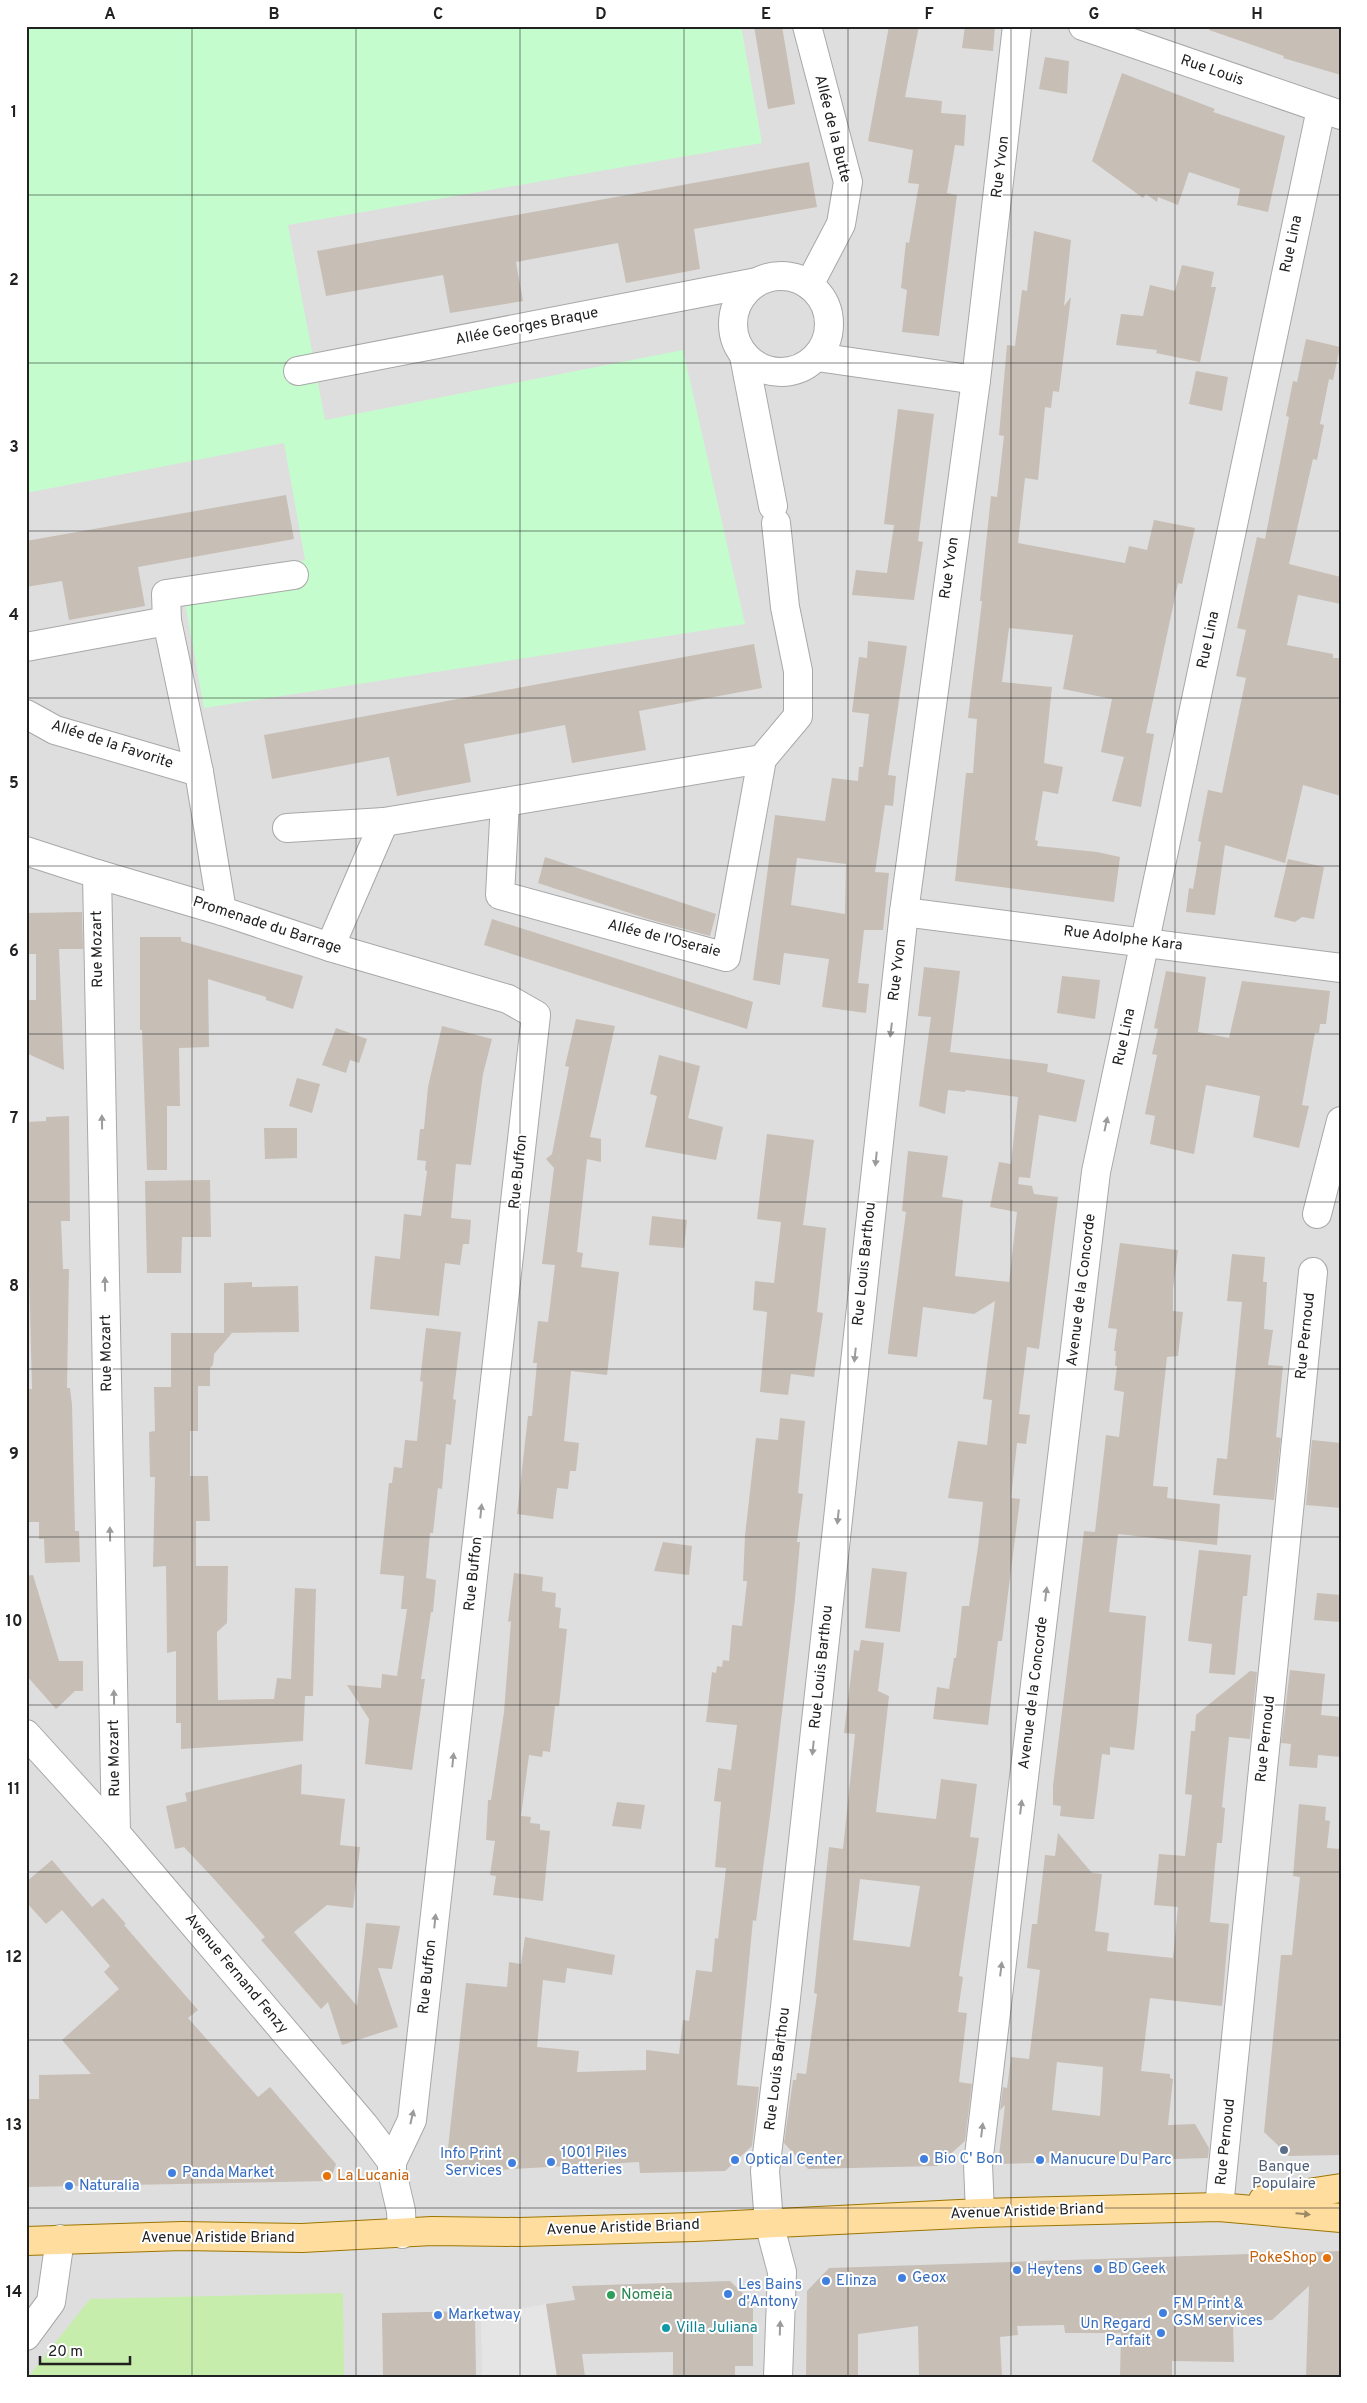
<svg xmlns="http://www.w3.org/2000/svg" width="1367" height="2403" viewBox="0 0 1367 2403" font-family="Overpass,sans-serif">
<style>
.residential{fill:#dfdede}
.grass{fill:#c7edac}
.park{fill:#c4fccd}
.parking{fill:#e5e5e5}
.building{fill:#c7beb6;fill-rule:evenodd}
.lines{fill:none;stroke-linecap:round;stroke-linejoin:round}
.minor-casing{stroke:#a8a8a8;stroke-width:30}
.primary-casing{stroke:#9d7600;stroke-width:30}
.minor{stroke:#fff;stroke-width:28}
.primary{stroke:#ffdd9e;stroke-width:28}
.oneway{fill:#9b9b9b}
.oneway2{fill:#9b8866}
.grid{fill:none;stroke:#212121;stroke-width:1;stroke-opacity:0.55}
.service-dot{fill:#5c6f8a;stroke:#fff;stroke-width:2}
.shop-dot{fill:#3f7fe0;stroke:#fff;stroke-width:2}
.food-dot{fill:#e8710a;stroke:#fff;stroke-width:2}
.leisure-dot{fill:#2e9e5b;stroke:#fff;stroke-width:2}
.culture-dot{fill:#0f9aa8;stroke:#fff;stroke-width:2}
.labels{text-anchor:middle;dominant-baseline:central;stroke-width:4;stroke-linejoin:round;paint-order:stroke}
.street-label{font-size:15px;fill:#212121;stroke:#fff}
.shop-label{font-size:15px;fill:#366cbe;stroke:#fff;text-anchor:start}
.service-label{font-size:15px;fill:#4e5e75;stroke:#fff}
.food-label{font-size:15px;fill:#c56008;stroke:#fff;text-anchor:start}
.leisure-label{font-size:15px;fill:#27864d;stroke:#fff;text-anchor:start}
.culture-label{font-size:15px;fill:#0d838f;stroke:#fff;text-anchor:start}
.neatline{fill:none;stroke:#212121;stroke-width:2}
.grid-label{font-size:16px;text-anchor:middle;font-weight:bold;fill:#212121}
</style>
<rect width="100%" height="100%" fill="#f1efe7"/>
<rect class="residential" x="26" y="26" width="1315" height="2351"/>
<path class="grass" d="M343 2293 344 2377H28L90 2299Z"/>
<path class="park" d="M26 26H741L762 143 288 225 325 420 683 350 745 624 204 708 183 592 305 560 284 443 26 493Z"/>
<path class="parking" d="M546 2304 557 2377H482L481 2315Z"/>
<g class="building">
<path d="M754 26H782L795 104 768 109Z"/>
<path d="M889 26H919L905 97 942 101 941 113 966 115 964 146 955 145 947 193 957 195 939 336 902 332 907 290 901 288 906 242 909 243 919 184 908 183 913 150 868 141Z"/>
<path d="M965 26H995L993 51 962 48Z"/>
<path d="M1210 26H1341V75L1283 58 1284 56 1209 30Z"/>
<path d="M1045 57 1069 61 1067 94 1039 89Z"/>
<path d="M1122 73 1215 109 1213 112 1285 136 1268 212 1237 205 1240 189 1189 172 1178 205 1158 197 1157 202 1146 194 1143 198 1092 161Z"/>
<path d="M809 162 817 207 694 229 700 269 626 283 618 243 516 262 523 301 450 313 443 275 326 296 317 251Z"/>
<path d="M1034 231 1071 240 1064 306 1071 297 1059 392 1053 391 1051 408 1045 407 1038 480 1025 478 1018 543 1125 563 1129 546 1147 550 1154 520 1195 528 1182 584 1178 583 1146 733 1154 734 1141 807 1112 801 1124 757 1101 752 1112 699 1063 689 1073 635 1009 628 1002 682 1052 687 1044 763 1063 767 1058 794 1043 791 1035 840 1038 841 1037 846 1097 852 1120 857 1114 902 955 881 966 773H973L977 719 968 718 982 601H980L991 496 997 497 1004 436 999 435 1007 345 1015 346 1022 290 1027 291Z"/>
<path d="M1182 265 1214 272 1211 287H1216L1200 362 1156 353 1157 350 1116 345 1121 314 1143 316 1150 285 1175 291Z"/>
<path d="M1306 339 1340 347 1333 380 1329 379 1320 424 1324 425 1317 460 1313 459 1289 564 1341 577V604L1298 595 1287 645 1333 654V658H1341V796L1303 785 1285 863 1225 845 1215 915 1186 912 1189 888 1193 889 1201 842 1198 841 1208 790 1222 793 1246 678 1236 676 1246 630 1237 628 1257 537 1265 539 1289 417 1286 416 1293 381 1297 382Z"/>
<path d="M1196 371 1228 377 1222 411 1189 404Z"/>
<path d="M898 409 934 414 918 541 923 542 914 600 852 595 856 570 887 573 894 525 884 524Z"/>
<path d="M286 495 294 539 138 567 145 606 69 620 62 581 26 587V541Z"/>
<path d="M868 641 907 646 888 775 896 776 893 806 885 805 875 872 889 873 883 930H864L858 983 869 984 866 1013 822 1007 829 959 784 953 780 985 753 980 775 815 825 821 832 778 858 781 859 767H863L869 714 852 712 859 657 867 658ZM797 858 846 864 845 914 791 905Z"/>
<path d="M754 644 762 688 639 711 646 750 572 763 565 725 464 744 471 782 397 796 389 757 272 779 264 735Z"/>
<path d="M545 857 716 914 710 936 648 919 538 883Z"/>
<path d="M1288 859 1324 867 1314 919 1302 917 1295 922 1274 917Z"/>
<path d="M82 912 83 949H59L64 1070 26 1053V1000H36V954H26V913Z"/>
<path d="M492 919 753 1002 747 1029 484 945Z"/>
<path d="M140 937H181V941L303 976 293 1009 266 1000V997L208 979 209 1047 179 1048 180 1106H167V1170H147L142 1030H140Z"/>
<path d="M924 967 960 971 950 1052 1048 1064 1047 1072 1085 1080 1076 1122 1039 1115 1030 1178 1019 1177 1018 1184 1032 1186 1034 1194 1058 1197 1039 1349 1027 1347 1019 1414 1030 1415 1026 1444 1017 1443 1011 1498 1020 1499 1002 1641H998L988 1725 933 1719 937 1687 949 1689 954 1658H956L962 1606H969L978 1547 983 1502 948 1498 958 1441 987 1445 992 1400 983 1399 995 1301 974 1314 923 1307 917 1357 888 1354V1351L906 1212 902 1211 908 1151 948 1156 942 1197 963 1200 955 1276 1009 1282 1017 1212 990 1207 999 1162 1011 1164 1018 1097 966 1090 965 1092 948 1090 945 1114 919 1106 931 1017 918 1016Z"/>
<path d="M1166 971 1206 977 1198 1032 1229 1038 1242 981 1330 991 1326 1024H1320L1319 1033H1315L1302 1105 1309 1106 1299 1148 1253 1137 1260 1096 1206 1085 1194 1154 1150 1144 1155 1116 1145 1114 1157 1055 1152 1054 1158 1029 1154 1028Z"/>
<path d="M1062 976 1100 980 1095 1019 1057 1013Z"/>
<path d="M576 1019 615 1026 590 1137 601 1139V1162L587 1159 577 1252 583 1253 581 1267 619 1272 607 1375 571 1371 564 1441 579 1443 576 1471H570L568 1489 557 1488 553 1519 517 1514 528 1416H532L537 1363H533L538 1321 548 1322 555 1265 542 1264 554 1168 546 1159 552 1154 569 1067 565 1066Z"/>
<path d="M442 1026 492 1039 483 1074 471 1165 456 1164 451 1218 471 1220 469 1244H463L460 1265 445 1263 439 1316 370 1309 375 1256 400 1259 404 1214 421 1216 427 1171 425 1170 426 1161 417 1160 420 1129H424L428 1087Z"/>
<path d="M336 1028 367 1039 359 1063 350 1060 346 1073 322 1065Z"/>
<path d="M659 1055 700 1066 688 1118 723 1127 716 1160 645 1147 657 1096 650 1094Z"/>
<path d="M297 1078 320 1084 312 1113 289 1106Z"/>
<path d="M69 1116 70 1221H61L63 1269H69L67 1388H70L72 1405 75 1531H79L80 1562 45 1563 44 1539H39V1522H26V1389H32L29 1268H26V1122L46 1121V1117Z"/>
<path d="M264 1128H297V1158L265 1159Z"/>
<path d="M767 1134 814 1140 803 1225 826 1228 817 1312 823 1313 814 1377 791 1374 788 1395 760 1392 767 1312 753 1310 755 1281 774 1283 781 1222 757 1219Z"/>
<path d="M210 1180 211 1237H182L181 1273H147L145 1181Z"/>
<path d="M652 1216 687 1220 684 1248 649 1245Z"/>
<path d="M1120 1243 1178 1250 1173 1289V1311L1183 1312 1178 1356 1167 1357 1153 1486 1168 1487 1167 1498 1220 1504 1217 1545 1118 1534 1109 1612 1146 1616 1137 1722 1134 1750 1110 1747V1755L1102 1754 1094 1819H1088L1060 1816 1061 1806 1053 1805V1786L1084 1531 1095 1532 1106 1435 1119 1437 1124 1392 1114 1390 1117 1366H1115L1116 1351H1114L1117 1329 1108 1328Z"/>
<path d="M1232 1254 1265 1257 1263 1282H1267L1264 1329 1273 1330 1268 1365 1283 1366 1276 1437 1281 1438 1274 1500 1213 1495 1217 1458 1227 1459 1242 1302 1227 1301Z"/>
<path d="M252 1282V1287L298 1286 299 1332 224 1333V1283Z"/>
<path d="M426 1328 461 1332 453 1399 456 1400 451 1445 446 1444 442 1489 438 1488 433 1533H430L426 1578 436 1580 433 1612H431L421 1679H425L412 1770 365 1764 369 1719 347 1685 381 1688 382 1674 397 1676 407 1609H401L404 1576 380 1574 389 1483H392L394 1467 402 1468 405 1440 417 1441 423 1382 420 1381Z"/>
<path d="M171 1333H232L214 1354 213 1365 210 1368V1386H198V1431H190V1476H208L210 1521H196V1566H228L227 1623 217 1632 218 1700 274 1699 277 1678 291 1679 295 1588 316 1589 313 1696H305L303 1741 181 1749V1723H176V1651L167 1653 166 1566 153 1567 155 1477H150L149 1432 155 1431 154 1387H171Z"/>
<path d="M780 1418 805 1421 798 1493 803 1494 797 1542H800L795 1599 771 1808 756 1921 753 1920 737 2085 759 2087 752 2146 725 2171 640 2173 639 2162 496 2170V2172L446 2167 466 1983 507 1987 509 1962 521 1964 525 1937 615 1955 612 1975 567 1968 565 1983 543 1980 537 2047 579 2051 577 2072 646 2070V2050L679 2054 683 2020 689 2021 696 1970 712 1972 715 1938 718 1939 726 1868 715 1867 721 1802 714 1801 718 1768 731 1770 737 1725 706 1722 712 1672 716 1673 717 1666 722 1667 723 1660 729 1661 732 1625 742 1626 747 1581H743L745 1536 756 1438 778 1440Z"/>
<path d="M1312 1440 1341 1443V1508L1306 1505Z"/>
<path d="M663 1542 692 1546 689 1575 654 1571Z"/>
<path d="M1199 1550 1251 1555 1247 1596H1243L1235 1675 1209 1673 1212 1644 1188 1641Z"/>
<path d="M872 1568 907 1572 900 1632 865 1628Z"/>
<path d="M514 1573 543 1577 542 1591 556 1593 555 1607 561 1608 559 1628 567 1629 559 1706H555L550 1752 543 1751 542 1757 529 1755 521 1816 531 1817 530 1823 540 1824V1830L550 1831 543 1901 493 1895 496 1876 490 1875 495 1841 486 1840 488 1800H491L504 1712 511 1621 508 1622Z"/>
<path d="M33 1575 59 1661H83V1691H75L56 1709 26 1675V1576Z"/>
<path d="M1317 1593 1341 1595V1622L1314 1620Z"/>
<path d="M861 1640 884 1643 878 1691 889 1696 876 1812 936 1819 941 1779 977 1784 970 1837 979 1838 959 1976 963 1977 958 2012 967 2013 959 2082 972 2084 965 2141 937 2166 808 2169 784 2143 793 2080H796L797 2073 806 2074 817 1994 814 1993 829 1847 843 1849 855 1734 844 1733 854 1650 859 1651ZM860 1879 920 1886 910 1947 853 1940Z"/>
<path d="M1290 1670 1325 1674 1321 1715 1341 1717V1757L1318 1755 1317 1768 1289 1766 1291 1744 1281 1743Z"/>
<path d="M1250 1671 1257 1672 1250 1739 1229 1737 1222 1807 1225 1808 1222 1843H1217L1210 1922 1229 1924 1222 2006 1150 1998 1141 2071 1170 2074V2078L1173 2079 1168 2125 1195 2124 1209 2148 1208 2158 998 2164 1005 2105 1000 2110 1003 2087 1007 2088 1011 2057 1029 2059 1040 1970 1027 1968 1032 1924H1037L1045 1855 1055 1856 1058 1833 1092 1873 1102 1874 1095 1931 1109 1933 1107 1951 1173 1958 1178 1907 1154 1905 1159 1854 1185 1856 1192 1795 1185 1794 1191 1731H1195L1196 1715ZM1057 2062 1103 2067 1100 2116 1052 2110Z"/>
<path d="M302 1764 301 1794 345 1799 340 1845 360 1847 353 1908 327 1905 294 1932 357 2006 366 1923 400 1926 392 1969 378 1968 398 2027 342 2045 328 2002 321 2009 261 1940 265 1937 214 1879 184 1847 175 1849 166 1806 187 1801 185 1793Z"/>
<path d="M617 1802 645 1805 641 1829 612 1826Z"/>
<path d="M1299 1804 1326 1807 1325 1820 1330 1821 1327 1848 1341 1849V2155L1289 2156 1264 2132 1281 1955H1292L1300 1877 1293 1876Z"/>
<path d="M52 1860 92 1907 103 1898 126 1924 124 1925 198 2010 188 2018 258 2097 270 2087 336 2164 330 2181 26 2187V2099H39V2075L91 2074 62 2040 119 1989 104 1972 110 1966 62 1910 46 1924 26 1902V1882Z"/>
<path d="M1341 2251V2377H1306L1309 2286 1272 2320 1233 2322 1234 2362 1172 2361V2377H1120L1121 2333H1065L1064 2325 1017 2326 1018 2335 1000 2337 1002 2377H919L918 2326 858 2334V2377H806L807 2291 829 2268Z"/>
<path d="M730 2281 753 2303V2366H735V2377H673V2352L582 2354 585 2377H557L546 2304 575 2300 572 2286Z"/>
<path d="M475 2311 476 2377H383L382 2313Z"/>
</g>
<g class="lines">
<g class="minor-casing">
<g id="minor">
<path d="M807 26 848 182 841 224 809 285"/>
<path d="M1083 26 1341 115"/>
<circle cx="781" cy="324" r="48"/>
<path d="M744 356 773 506"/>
<path d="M817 357 976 380"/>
<path d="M298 371 757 282"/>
<path d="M167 621 166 594 294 575"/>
<path d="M26 647 167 621 199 772 222 911"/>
<path d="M26 714 55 730 199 772"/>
<path d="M762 759 505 802 500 895 726 957 762 759 798 716V671L785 607 776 523"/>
<path d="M287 828 384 822 505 802"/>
<path d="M26 851 97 874 222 911 330 947 508 999 536 1015 412 2120 392 2162"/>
<path d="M97 874 116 1833"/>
<path d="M904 912 1341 968"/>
<path d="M330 947 384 822"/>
<path d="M1317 1214 1341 1121"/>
<path d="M26 1734 116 1833 364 2125 392 2162V2172L401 2211 402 2234"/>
<path d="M1219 2207 1313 1272"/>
<path d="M980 2213 978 2164 1096 1172 1321 109"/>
<path d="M26 2336 51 2302 60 2239"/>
<path d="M778 2377 782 2272 769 2223 765 2171 785 2007 904 912 976 380 1017 26"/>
</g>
</g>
<g class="primary-casing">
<g id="primary">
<path d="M1263 2200 1341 2188"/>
<path d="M26 2241 182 2236 302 2238 432 2231 519 2232 695 2227 980 2213 1219 2207 1341 2218"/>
</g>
</g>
<use href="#minor" class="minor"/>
<use href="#primary" class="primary"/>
</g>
<defs><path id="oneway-solid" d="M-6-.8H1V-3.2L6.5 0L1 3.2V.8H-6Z" transform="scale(1.25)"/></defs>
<g class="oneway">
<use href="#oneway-solid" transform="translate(891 1030) rotate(97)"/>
<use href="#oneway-solid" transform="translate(102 1122) rotate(-91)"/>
<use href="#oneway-solid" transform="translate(1106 1124) rotate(-78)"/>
<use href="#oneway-solid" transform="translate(876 1159) rotate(96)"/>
<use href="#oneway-solid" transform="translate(105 1284) rotate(-91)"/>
<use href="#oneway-solid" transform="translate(855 1355) rotate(96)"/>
<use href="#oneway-solid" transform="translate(481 1511) rotate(-84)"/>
<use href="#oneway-solid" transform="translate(838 1517) rotate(96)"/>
<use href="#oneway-solid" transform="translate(110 1534) rotate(-91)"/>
<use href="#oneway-solid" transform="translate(1046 1594) rotate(-83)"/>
<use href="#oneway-solid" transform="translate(114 1697) rotate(-91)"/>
<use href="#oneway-solid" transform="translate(813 1748) rotate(96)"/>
<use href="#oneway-solid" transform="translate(453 1760) rotate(-84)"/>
<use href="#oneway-solid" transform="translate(1021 1807) rotate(-83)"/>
<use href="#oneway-solid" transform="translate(435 1921) rotate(-84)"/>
<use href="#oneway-solid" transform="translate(1001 1969) rotate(-83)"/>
<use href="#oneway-solid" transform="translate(412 2117) rotate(-77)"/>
<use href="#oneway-solid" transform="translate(982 2130) rotate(-83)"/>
<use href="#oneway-solid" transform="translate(780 2328) rotate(-88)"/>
</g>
<use class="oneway2" href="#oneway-solid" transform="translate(1303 2214) rotate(5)"/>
<path class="grid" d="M192 26V2377M356 26V2377M520 26V2377M684 26V2377M848 26V2377M1011 26V2377M1175 26V2377M26 195H1341M26 363H1341M26 531H1341M26 698H1341M26 866H1341M26 1034H1341M26 1202H1341M26 1369H1341M26 1537H1341M26 1705H1341M26 1872H1341M26 2040H1341M26 2208H1341"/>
<circle class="service-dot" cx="1284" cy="2150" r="5"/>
<g class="shop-dot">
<circle cx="924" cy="2159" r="5"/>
<circle cx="735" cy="2160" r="5"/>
<circle cx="1040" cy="2160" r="5"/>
<circle cx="551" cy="2162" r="5"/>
<circle cx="512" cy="2163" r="5"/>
<circle cx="172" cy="2173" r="5"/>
<circle cx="69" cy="2186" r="5"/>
<circle cx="1098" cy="2269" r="5"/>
<circle cx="1017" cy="2270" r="5"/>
<circle cx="902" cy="2278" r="5"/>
<circle cx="826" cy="2281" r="5"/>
<circle cx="728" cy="2294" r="5"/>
<circle cx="1163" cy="2313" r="5"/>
<circle cx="438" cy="2315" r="5"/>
<circle cx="1161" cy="2333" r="5"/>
</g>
<g class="food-dot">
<circle cx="327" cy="2176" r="5"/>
<circle cx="1327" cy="2258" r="5"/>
</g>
<circle class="leisure-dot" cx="611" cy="2295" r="5"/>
<circle class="culture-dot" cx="666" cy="2328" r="5"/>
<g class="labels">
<g class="street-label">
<text transform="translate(1212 71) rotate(19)">Rue Louis</text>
<text transform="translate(832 129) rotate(76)">Allée de la Butte</text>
<text transform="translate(1001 167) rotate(-83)">Rue Yvon</text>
<text transform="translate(1292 244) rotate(-78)">Rue Lina</text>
<text transform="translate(527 327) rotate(-11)">Allée Georges Braque</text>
<text transform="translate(950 568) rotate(-82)">Rue Yvon</text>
<text transform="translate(1209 640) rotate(-78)">Rue Lina</text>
<text transform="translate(112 745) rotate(18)">Allée de la Favorite</text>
<text transform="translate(267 926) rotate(18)">Promenade du Barrage</text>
<text transform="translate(664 939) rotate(14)">Allée de l'Oseraie</text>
<text transform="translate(1123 939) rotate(7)">Rue Adolphe Kara</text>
<text transform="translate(98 949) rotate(-91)">Rue Mozart</text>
<text transform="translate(898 970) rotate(-83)">Rue Yvon</text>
<text transform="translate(1125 1037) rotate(-78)">Rue Lina</text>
<text transform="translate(519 1172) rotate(-84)">Rue Buffon</text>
<text transform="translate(865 1264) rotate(-84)">Rue Louis Barthou</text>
<text transform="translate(1082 1290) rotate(-83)">Avenue de la Concorde</text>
<text transform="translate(1306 1336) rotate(-84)">Rue Pernoud</text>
<text transform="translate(107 1353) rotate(-91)">Rue Mozart</text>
<text transform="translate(474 1574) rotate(-84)">Rue Buffon</text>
<text transform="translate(822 1667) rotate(-84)">Rue Louis Barthou</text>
<text transform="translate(1034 1693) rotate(-83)">Avenue de la Concorde</text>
<text transform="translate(1266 1739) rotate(-84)">Rue Pernoud</text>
<text transform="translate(115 1758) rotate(-91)">Rue Mozart</text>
<text transform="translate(236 1974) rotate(50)">Avenue Fernand Fenzy</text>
<text transform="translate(428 1977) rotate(-84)">Rue Buffon</text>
<text transform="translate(778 2069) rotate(-83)">Rue Louis Barthou</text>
<text transform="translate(1226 2142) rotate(-84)">Rue Pernoud</text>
<text transform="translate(1027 2212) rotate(-2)">Avenue Aristide Briand</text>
<text transform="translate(623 2228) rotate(-2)">Avenue Aristide Briand</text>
<text x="218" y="2238">Avenue Aristide Briand</text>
</g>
<g class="shop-label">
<text x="561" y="2153">1001 Piles<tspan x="561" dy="17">Batteries</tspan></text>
<text x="502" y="2154" text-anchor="end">Info Print<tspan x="502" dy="17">Services</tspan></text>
<text x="934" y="2159">Bio C' Bon</text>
<text x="745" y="2160">Optical Center</text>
<text x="1050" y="2160">Manucure Du Parc</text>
<text x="182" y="2173">Panda Market</text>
<text x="79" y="2186">Naturalia</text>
<text x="1108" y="2269">BD Geek</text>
<text x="1027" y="2270">Heytens</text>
<text x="912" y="2278">Geox</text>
<text x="836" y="2281">Elinza</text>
<text x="738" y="2285">Les Bains<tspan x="738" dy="17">d'Antony</tspan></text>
<text x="1173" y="2304">FM Print &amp;<tspan x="1173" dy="17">GSM services</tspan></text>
<text x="448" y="2315">Marketway</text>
<text x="1151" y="2324" text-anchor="end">Un Regard<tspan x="1151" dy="17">Parfait</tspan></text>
</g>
<g class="service-label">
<text x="1284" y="2167">Banque<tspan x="1284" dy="17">Populaire</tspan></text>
</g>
<g class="food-label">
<text x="337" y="2176">La Lucania</text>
<text x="1317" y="2258" text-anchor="end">PokeShop</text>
</g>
<g class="leisure-label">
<text x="621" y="2295">Nomeia</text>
</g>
<g class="culture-label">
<text x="676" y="2328">Villa Juliana</text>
</g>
</g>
<rect width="1367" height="2403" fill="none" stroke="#ffffff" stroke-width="55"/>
<path d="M40 2356v8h90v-8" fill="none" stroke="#212121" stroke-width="2.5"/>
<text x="48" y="2356" font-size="15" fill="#212121" stroke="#ffffff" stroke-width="4" paint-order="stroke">20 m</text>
<rect x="28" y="28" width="1312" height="2348" class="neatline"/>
<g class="grid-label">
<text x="110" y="19">A</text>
<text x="274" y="19">B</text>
<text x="438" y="19">C</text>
<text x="601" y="19">D</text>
<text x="766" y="19">E</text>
<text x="929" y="19">F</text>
<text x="1094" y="19">G</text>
<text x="1257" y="19">H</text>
<text x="14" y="117">1</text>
<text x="14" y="285">2</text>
<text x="14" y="452">3</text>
<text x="14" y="620">4</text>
<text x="14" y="788">5</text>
<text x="14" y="956">6</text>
<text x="14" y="1123">7</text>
<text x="14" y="1291">8</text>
<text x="14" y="1459">9</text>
<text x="14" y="1626">10</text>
<text x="14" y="1794">11</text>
<text x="14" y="1962">12</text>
<text x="14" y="2130">13</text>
<text x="14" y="2297">14</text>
</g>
</svg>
